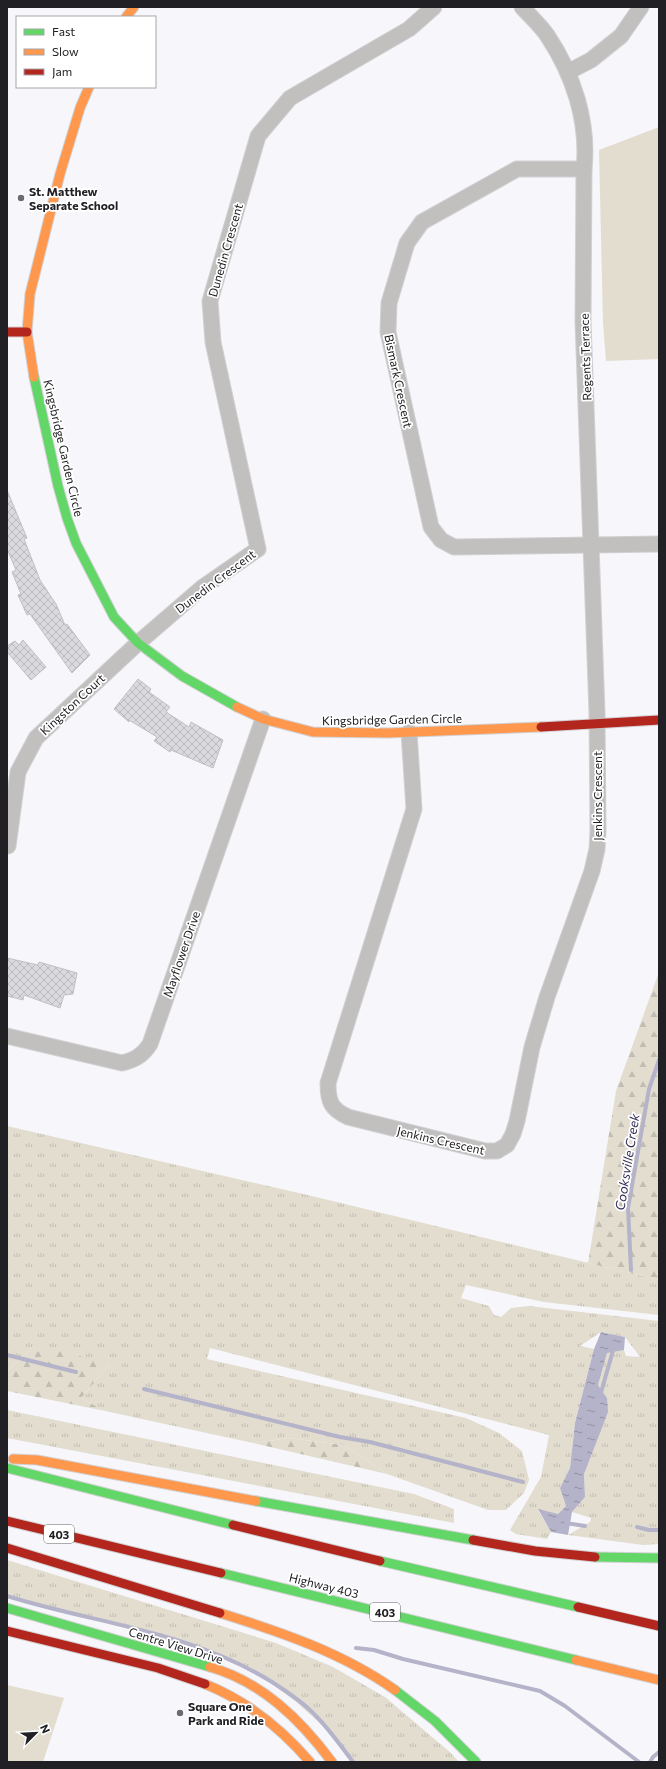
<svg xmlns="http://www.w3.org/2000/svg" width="666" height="1769" viewBox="0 0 666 1769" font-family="Commissioner,sans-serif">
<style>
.grass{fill:url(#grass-tufts)}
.forest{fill:url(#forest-firs)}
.park{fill:#e2ddcf}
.water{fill:url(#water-ripples)}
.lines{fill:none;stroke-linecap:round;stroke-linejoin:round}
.stream{stroke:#b4b3c9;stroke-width:4}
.building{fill:url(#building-cross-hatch);stroke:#c1c1c5}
.street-casing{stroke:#d1d1d4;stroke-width:17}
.fast-casing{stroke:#d1d1d4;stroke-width:11}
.slow-casing{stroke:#d1d1d4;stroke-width:11}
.jam-casing{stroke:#d1d1d4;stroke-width:11}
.street{stroke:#c1c0bf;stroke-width:15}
.fast{stroke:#63d668;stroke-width:9}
.slow{stroke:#ff974d;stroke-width:9}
.jam{stroke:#b3261e;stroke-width:9}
.poi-dot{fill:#6c6c70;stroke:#fff;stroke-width:1.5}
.labels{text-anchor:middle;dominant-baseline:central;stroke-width:3.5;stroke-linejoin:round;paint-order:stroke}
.shield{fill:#fff;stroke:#646466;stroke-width:1}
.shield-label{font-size:11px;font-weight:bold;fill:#212125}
.poi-label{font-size:12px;font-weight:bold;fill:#212125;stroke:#fff;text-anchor:start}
.street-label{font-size:12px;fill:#212125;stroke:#fff}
.water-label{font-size:13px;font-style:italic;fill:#332e57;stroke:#fff}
</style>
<defs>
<pattern id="grass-tufts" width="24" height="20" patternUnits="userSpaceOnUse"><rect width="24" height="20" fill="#e2ddcf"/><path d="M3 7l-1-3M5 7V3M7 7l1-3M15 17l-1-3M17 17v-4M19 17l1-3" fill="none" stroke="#c2bdb2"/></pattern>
<pattern id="forest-firs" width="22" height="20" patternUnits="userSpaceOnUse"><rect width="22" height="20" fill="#e2ddcf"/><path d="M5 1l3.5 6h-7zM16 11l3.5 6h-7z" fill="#c2bdb2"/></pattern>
<pattern id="water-ripples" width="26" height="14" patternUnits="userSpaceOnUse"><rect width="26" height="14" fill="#b4b3c9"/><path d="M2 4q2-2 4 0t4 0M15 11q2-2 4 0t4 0" fill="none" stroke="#9291a3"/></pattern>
<pattern id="building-cross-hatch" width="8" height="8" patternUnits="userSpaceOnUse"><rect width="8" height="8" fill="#dadade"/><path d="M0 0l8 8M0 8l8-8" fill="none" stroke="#bbbbbe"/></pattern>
</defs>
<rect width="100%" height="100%" fill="#f7f7fb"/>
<g class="grass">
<path d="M7 1126 316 1197 659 1280V1315L544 1302 466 1285 461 1298 489 1306 494 1315 501 1317 511 1308 529 1306 659 1321V1544L643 1545 568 1535 590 1522 591 1518 572 1512 585 1497 584 1474 607 1398 598 1385 607 1352 624 1350 626 1356 640 1357 625 1337 601 1332 580 1346 594 1349 575 1423 570 1468 560 1488 566 1506 558 1514 538 1510 551 1532 547 1539 516 1534 510 1530 541 1477 549 1435 210 1348 207 1359 466 1418 499 1433 522 1451 529 1480 524 1493 506 1510H488L387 1474 344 1445 289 1438 253 1443 105 1411 81 1398 109 1365 32 1348 7 1372Z"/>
<path d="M7 1410 414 1494 454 1509V1523L7 1438Z"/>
<path d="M7 1560 276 1643 333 1667 385 1697 451 1753 459 1762H353L333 1735 295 1701 257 1673 212 1653 7 1594Z"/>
</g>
<g class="forest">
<path d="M659 972V1280L588 1263 616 1091Z"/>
<path d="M50 1347 109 1365 81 1398 105 1411 7 1391V1372L32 1348Z"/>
<path d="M289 1438 344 1445 387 1474 253 1443Z"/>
</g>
<g class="park">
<path d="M659 127V359L606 361 603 323 599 150Z"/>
<path d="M7 1685 64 1698 43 1762H7Z"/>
</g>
<path class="water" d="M601 1332 625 1337 624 1350 607 1353 598 1385 607 1398 608 1412 584 1474 585 1497 572 1512 568 1535 551 1532 538 1509 558 1514 566 1506 560 1488 570 1468 575 1423 594 1349Z"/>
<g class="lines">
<g class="stream">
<path d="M631 1270 628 1208 649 1089 659 1060"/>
<path d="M7 1355 76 1372"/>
<path d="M144 1389 340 1437 370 1442 523 1482"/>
<path d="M600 1396 614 1347"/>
<path d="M566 1523 585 1526"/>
<path d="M637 1527 649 1530H659"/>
<path d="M7 1596C97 1624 190 1631 272 1682 286 1691 303 1702 315 1715 329 1729 341 1746 353 1762"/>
<path d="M356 1648 374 1650 403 1659 540 1691 565 1706 639 1762"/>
<path d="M650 1762 653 1757 659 1752"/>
</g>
</g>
<g class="building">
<path d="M7 490 24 531 27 538 24 539 40 580 56 604 65 625 67 624 90 655 72 673 30 614 27 615 18 595 21 594 12 572 16 570 7 549Z"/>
<path d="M23 640 46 667 31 680 7 652V646L15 641 19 645Z"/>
<path d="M138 679 151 689 149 692 170 707 166 712 189 727 191 722 223 740 213 768 171 750 170 752 154 741 157 737 129 720V722L114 709Z"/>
<path d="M7 958 38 965 39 962 77 973 73 994 64 995 60 1008 24 995 23 1000 7 996Z"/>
</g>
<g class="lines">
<g class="street-casing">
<g id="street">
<path d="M568 72 591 60 621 36 641 7"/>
<path d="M584 169H517L422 222 407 243 389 303 388 332 431 527 441 540 454 547 659 544"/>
<path d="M409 732 414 809 328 1083C328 1102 331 1109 348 1117L485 1151H497L507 1145 513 1134 517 1121 532 1047 547 997 592 871 597 849 598 831 597 713 583 321 584 169C589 121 573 74 547 35 540 25 530 16 522 7"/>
<path d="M8 846 18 772 36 738 138 643 203 587 258 549 213 342 210 301 258 136 290 98 409 29 434 7"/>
<path d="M7 1036 122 1063C135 1060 143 1055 150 1044L263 719"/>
</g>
</g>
<g class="fast-casing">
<g id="fast">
<path d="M34 377 58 486 67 518 76 543 114 617 138 643 182 676 237 707"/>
<path d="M7 1468 233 1525"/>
<path d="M256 1501 473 1540"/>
<path d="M595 1557 659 1558"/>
<path d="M380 1561 578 1607"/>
<path d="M221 1573 576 1660"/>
<path d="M7 1608 210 1667"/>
<path d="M395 1690 435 1721 476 1762"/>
</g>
</g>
<g class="slow-casing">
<g id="slow">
<path d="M126 17 134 7"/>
<path d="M34 377 27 332 30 294 60 174 80 108 89 87"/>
<path d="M237 707 263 719 313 732 388 733 541 727"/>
<path d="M13 1459 37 1460 256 1501"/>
<path d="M220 1613C281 1632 343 1653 395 1690"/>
<path d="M576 1660 659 1680"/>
<path d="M210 1667C262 1682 300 1719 332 1762"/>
<path d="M205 1684C247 1701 281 1728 310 1762"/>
</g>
</g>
<g class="jam-casing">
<g id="jam">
<path d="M7 332H27"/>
<path d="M541 727 659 720"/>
<path d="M7 1521 221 1573"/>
<path d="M233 1525 380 1561"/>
<path d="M473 1540 535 1551 595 1557"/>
<path d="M7 1548 220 1613"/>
<path d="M578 1607 659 1626"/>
<path d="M7 1631 158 1668 205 1684"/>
</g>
</g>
<use href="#street" class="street"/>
<use href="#fast" class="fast"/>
<use href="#slow" class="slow"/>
<use href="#jam" class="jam"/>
</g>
<g class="poi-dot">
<circle cx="21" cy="198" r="4"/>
<circle cx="180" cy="1713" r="4"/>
</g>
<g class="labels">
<g class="shield">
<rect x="44" y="1525" width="30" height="18" rx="3"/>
<rect x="370" y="1603" width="30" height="18" rx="3"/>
</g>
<g class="shield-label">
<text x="59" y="1534">403</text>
<text x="385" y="1612">403</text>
</g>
<g class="poi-label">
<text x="29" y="191">St. Matthew<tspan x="29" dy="14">Separate School</tspan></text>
<text x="188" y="1706">Square One<tspan x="188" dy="14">Park and Ride</tspan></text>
</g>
<g class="street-label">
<text transform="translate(225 250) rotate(-74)">Dunedin Crescent</text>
<text transform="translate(585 357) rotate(-92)">Regents Terrace</text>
<text transform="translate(399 381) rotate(78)">Bismark Crescent</text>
<text transform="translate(64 448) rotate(77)">Kingsbridge Garden Circle</text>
<text transform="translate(215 581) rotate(-37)">Dunedin Crescent</text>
<text transform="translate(72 704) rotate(-43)">Kingston Court</text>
<text transform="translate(392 719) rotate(-1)">Kingsbridge Garden Circle</text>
<text transform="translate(597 796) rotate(-90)">Jenkins Crescent</text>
<text transform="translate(181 954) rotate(-71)">Mayflower Drive</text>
<text transform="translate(441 1140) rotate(13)">Jenkins Crescent</text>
<text transform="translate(324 1585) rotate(14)">Highway 403</text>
<text transform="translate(176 1645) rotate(17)">Centre View Drive</text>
</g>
<g class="water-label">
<text transform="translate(627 1162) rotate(-81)">Cooksville Creek</text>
</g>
</g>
<rect width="666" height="1769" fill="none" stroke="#212125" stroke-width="16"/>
<rect x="16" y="16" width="140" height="72" fill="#ffffff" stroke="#a6a6a8"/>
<rect x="24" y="29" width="20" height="6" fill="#63d668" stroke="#a6a6a8"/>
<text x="52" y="36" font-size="12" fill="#212125">Fast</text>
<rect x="24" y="49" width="20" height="6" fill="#ff974d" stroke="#a6a6a8"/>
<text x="52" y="56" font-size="12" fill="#212125">Slow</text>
<rect x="24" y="69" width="20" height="6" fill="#b3261e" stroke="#a6a6a8"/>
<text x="52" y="76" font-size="12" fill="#212125">Jam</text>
<g transform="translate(36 1733) rotate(66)" stroke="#ffffff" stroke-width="3" paint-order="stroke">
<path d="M0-3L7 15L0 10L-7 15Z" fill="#212125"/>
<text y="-6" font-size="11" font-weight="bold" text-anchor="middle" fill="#212125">N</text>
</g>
</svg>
